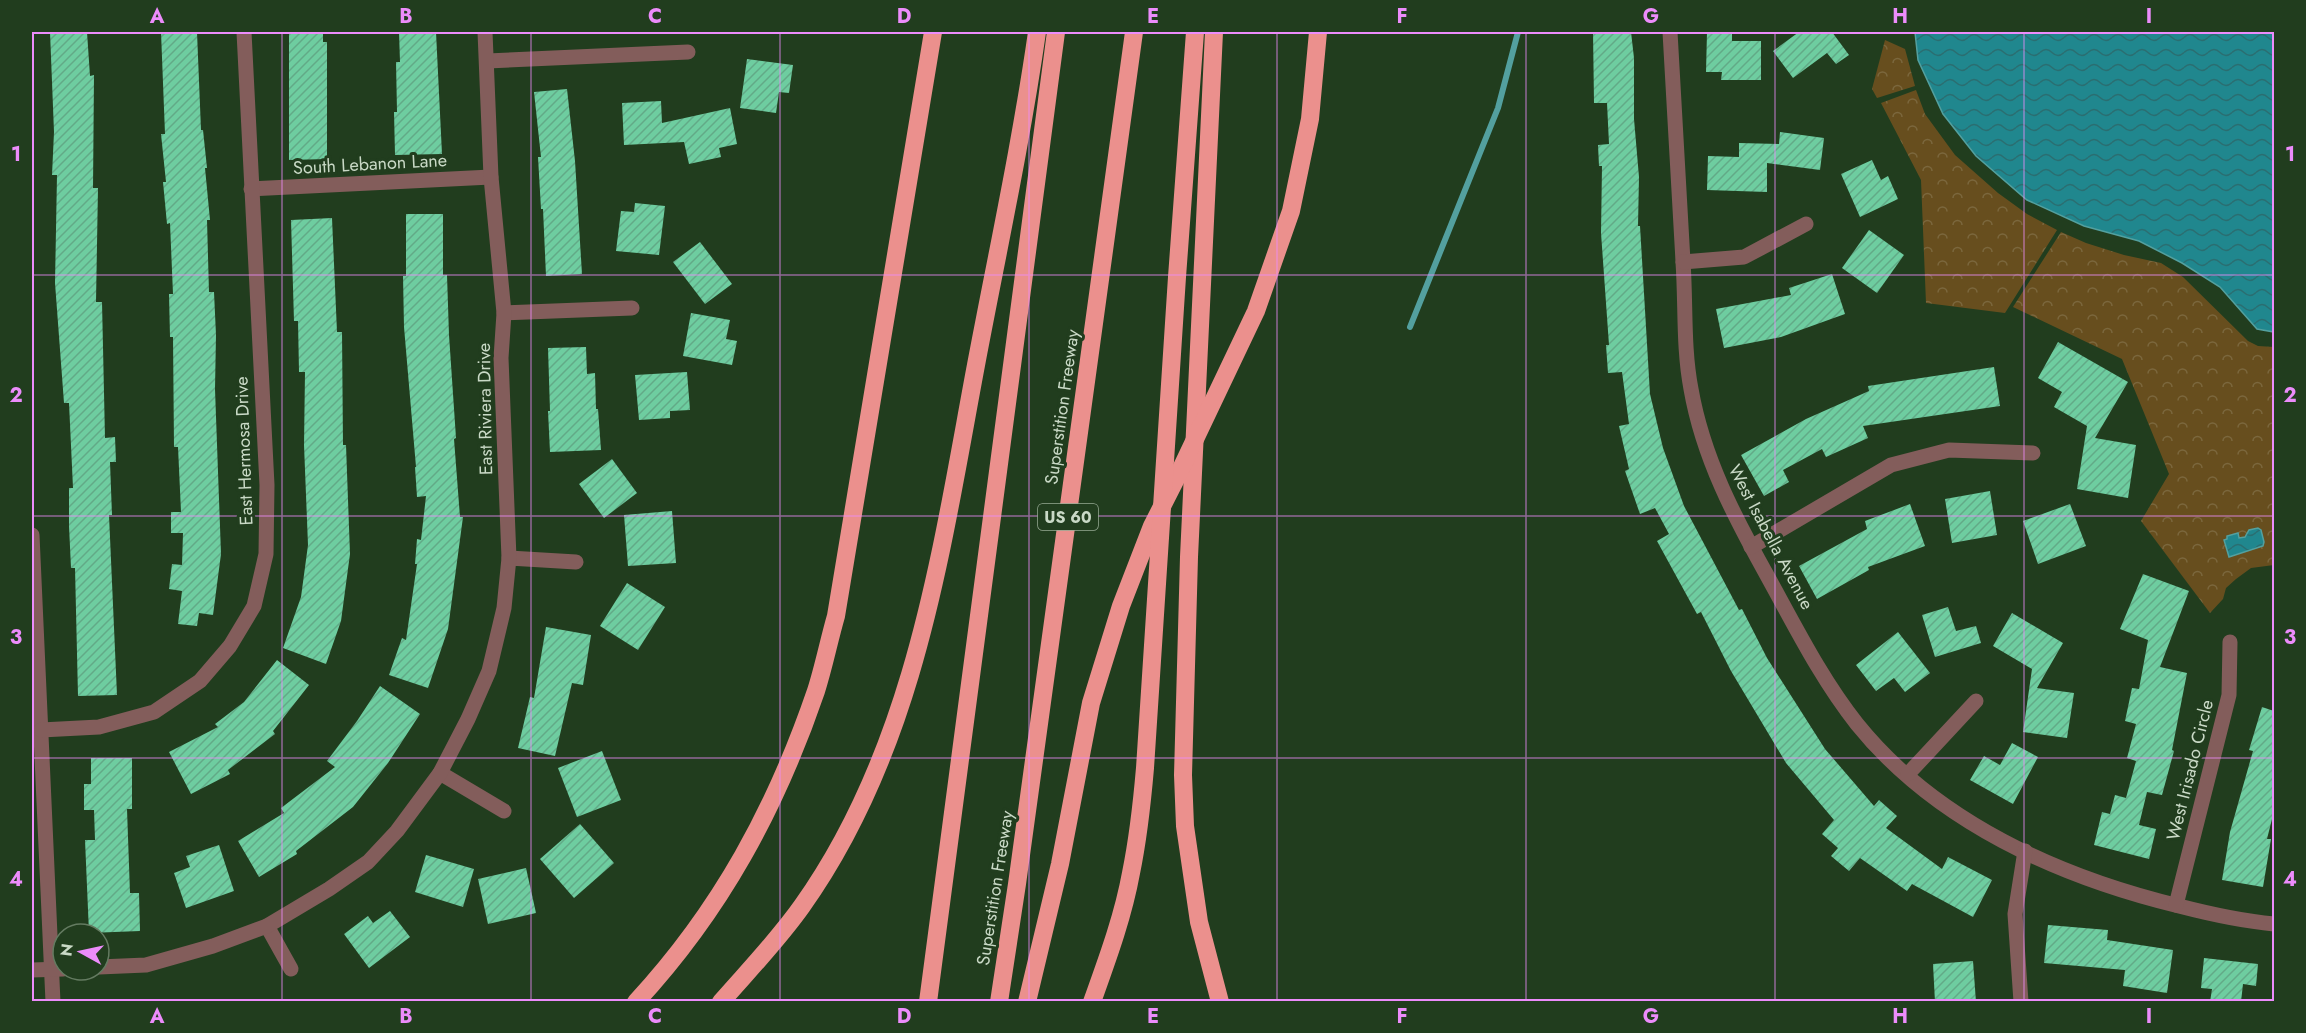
<svg xmlns="http://www.w3.org/2000/svg" width="2306" height="1033" viewBox="0 0 2306 1033" font-family="Jost,sans-serif">
<style>
.park{fill:url(#park-crowns)}
.water{fill:url(#water-waves);stroke:#53a09f;stroke-width:1.5}
.lines{fill:none;stroke-linecap:round;stroke-linejoin:round}
.stream{stroke:#53a09f;stroke-width:6}
.building{fill:url(#building-hatch)}
.street{stroke:#835d5b;stroke-width:15}
.highway{stroke:#eb908d;stroke-width:18}
.grid{fill:none;stroke:#ec8cfb;stroke-width:1.5;stroke-opacity:0.55}
.labels{text-anchor:middle;dominant-baseline:central;stroke-width:6;stroke-linejoin:round;paint-order:stroke}
.shield{fill:#213d1e;stroke:#97aa94;stroke-width:1.5}
.shield-label{font-size:16px;font-weight:bold;fill:#c9d9c6}
.street-label{font-size:18px;fill:#c9d9c6;stroke:#213d1e}
.neatline{fill:none;stroke:#ec8cfb;stroke-width:2}
.grid-label{font-size:20px;text-anchor:middle;font-weight:bold;fill:#ec8cfb}
</style>
<defs>
<pattern id="park-crowns" width="20" height="18" patternUnits="userSpaceOnUse" patternTransform="scale(1.5)"><rect width="20" height="18" fill="#674e1e"/><path d="M2 6a3 3 0 1 1 6 0M12 15a3 3 0 1 1 6 0" fill="none" stroke="#7b673d"/></pattern>
<pattern id="water-waves" width="16" height="10" patternUnits="userSpaceOnUse" patternTransform="scale(1.5)"><rect width="16" height="10" fill="#20878e"/><path d="M0 5q4-4 8 0t8 0" fill="none" stroke="#2a6e71"/></pattern>
<pattern id="building-hatch" width="6" height="6" patternUnits="userSpaceOnUse" patternTransform="scale(1.5)"><rect width="6" height="6" fill="#6ecda0"/><path d="M-1 1l2-2M0 6l6-6M5 7l2-2" fill="none" stroke="#62aa87"/></pattern>
</defs>
<rect width="100%" height="100%" fill="#213d1e"/>
<g class="park">
<path d="M1885 40 1905 49 1915 86 1877 98 1872 89Z"/>
<path d="M1916 90 1925 114 1955 155 1998 193 2027 214 2057 230 2005 313 1926 303 1921 180 1881 103Z"/>
<path d="M2061 232 2086 243 2124 255 2161 263 2183 277 2248 341 2258 346 2274 347V565L2251 568 2236 579 2226 588 2223 599 2210 613 2141 521 2169 474 2122 359 2013 307Z"/>
</g>
<g class="water">
<path d="M1915 32H2274V332L2257 329 2220 287 2182 263 2139 241 2084 226 2027 200 1976 156 1943 114 1918 60Z"/>
<path d="M2258 528 2261 530 2264 542 2263 546 2229 557 2224 540 2227 539V536L2238 533 2239 538 2245 537 2249 530Z"/>
</g>
<g class="lines">
<path class="stream" d="M1410 327 1498 108 1518 32"/>
</g>
<g class="building">
<path d="M50 32H87L90 76 94 75 93 188H98L96 302H102L105 438 115 437 116 462H110L112 515H109L117 695 78 696 75 568H71L69 526V488H73L69 403H64L55 283 57 175H52L54 132Z"/>
<path d="M161 32H197L201 130H203L207 168H205L210 220H207L209 292H214L216 335 215 389 221 554 213 615 199 613 197 626 178 624 182 591 169 589 172 564 182 565 183 533H171V512H181L178 447H174L173 337H170L169 294H173L170 223 167 224 163 182H166L161 134H165Z"/>
<path d="M289 32H323V42H327V159L289 160Z"/>
<path d="M399 32H436L442 154 395 155 394 112H397L396 62H400Z"/>
<path d="M1593 32H1631L1634 58V119L1639 177 1638 226H1640L1650 394 1663 448 1684 506 1739 610 1742 609 1767 658 1825 749 1874 806 1879 800 1897 816 1886 828 1942 869 1948 857 1992 880 1973 917 1912 884 1907 891 1860 858 1849 871 1831 856 1838 848 1822 834 1834 820 1786 763 1731 671 1701 612 1697 614 1657 541 1669 534 1655 508 1640 514 1625 471 1629 469 1619 426 1629 424 1622 372 1608 373 1606 345H1609L1601 233 1602 166H1599L1598 145 1609 144 1607 103H1594Z"/>
<path d="M1707 32H1732V41H1761V80H1721L1722 72H1706Z"/>
<path d="M1799 32H1832L1849 55 1836 64 1827 53 1793 78 1773 51Z"/>
<path d="M747 59 793 65 789 93 779 92 776 113 740 108Z"/>
<path d="M567 89 575 161 582 274 546 276 543 209H541L538 157H541L534 92Z"/>
<path d="M661 101 662 123 730 108 737 144 719 148 721 157 689 164 684 142 624 145 622 103Z"/>
<path d="M1780 132 1824 138 1820 170 1767 163V192L1707 190 1708 156 1739 157V143L1779 144Z"/>
<path d="M1872 160 1881 180 1888 176 1898 199 1860 217 1841 174Z"/>
<path d="M635 203 665 206 659 255 616 251 621 211 634 212Z"/>
<path d="M406 214H443V275H447L449 335 456 438 454 439 460 517H463L448 629 428 688 389 675 402 638 406 640 417 564H415L417 539 421 540 426 496 417 497 415 467H416L404 327 403 276H406Z"/>
<path d="M332 218 337 332H342L343 445H346L350 554 341 621 326 664 283 648 301 597 308 545 304 445 305 372H299L298 321H294L291 220Z"/>
<path d="M1869 230 1904 255 1877 293 1842 268Z"/>
<path d="M700 242 732 284 705 304 673 262Z"/>
<path d="M1832 274 1845 314 1781 337 1724 348 1716 309 1791 295 1789 288Z"/>
<path d="M691 313 730 320 726 339 737 341 732 365 683 356Z"/>
<path d="M2058 342 2128 382 2095 438 2136 445 2128 498 2077 489 2087 426 2054 407 2062 392 2038 378Z"/>
<path d="M586 347 587 374 595 373 596 409H598L601 450 550 452 548 411H550L548 348Z"/>
<path d="M1994 367 2000 406 1863 426 1868 438 1826 457 1822 449 1783 470 1789 482 1764 496 1741 455 1806 419 1869 391 1868 386Z"/>
<path d="M687 372 690 410 670 411V418L639 420 635 375Z"/>
<path d="M612 459 637 493 604 518 579 484Z"/>
<path d="M1990 491 1997 535 1952 543 1945 499Z"/>
<path d="M1910 504 1925 546 1868 567 1869 570 1817 599 1799 566 1867 529 1865 521Z"/>
<path d="M2070 504 2086 546 2038 564 2023 521Z"/>
<path d="M672 511 676 563 628 566 624 515Z"/>
<path d="M2143 574 2189 591 2160 667 2187 673 2172 750 2174 751 2162 795 2147 792 2139 825 2156 829 2149 859 2094 845 2102 812 2110 814 2115 795 2126 798 2136 761 2127 758 2136 724 2125 721 2132 688 2139 689 2148 640 2120 629Z"/>
<path d="M627 583 665 607 638 650 600 626Z"/>
<path d="M1948 607 1956 631 1976 626 1981 643 1935 657 1922 615Z"/>
<path d="M2012 613 2063 643 2037 688 2074 693 2067 738 2023 732 2032 669 1993 646Z"/>
<path d="M546 627 591 635 583 685 572 683 555 756 518 748 530 697 534 698Z"/>
<path d="M1898 632 1930 673 1905 692 1894 678 1876 691 1856 665Z"/>
<path d="M277 660 309 685 273 731 275 734 228 770 230 774 191 794 169 752 218 727 215 724 244 702Z"/>
<path d="M380 686 420 714 388 763 353 807 296 851 297 854 259 877 238 841 284 813 281 808 335 767 327 761 357 721Z"/>
<path d="M2262 707 2274 711V811L2267 839H2271L2263 887 2222 880 2230 832 2253 751 2249 750Z"/>
<path d="M2012 743 2038 757 2013 804 1970 780 1984 756 2000 765Z"/>
<path d="M602 751 621 800 577 817 558 768Z"/>
<path d="M91 758H132V809H127L130 893H139L140 931 89 933 85 840H95L94 810H84V784H91Z"/>
<path d="M580 824 614 863 574 898 540 859Z"/>
<path d="M219 845 234 891 186 908 174 873 190 867 186 856Z"/>
<path d="M426 855 474 869 463 907 415 892Z"/>
<path d="M526 868 536 913 488 924 478 879Z"/>
<path d="M390 911 410 937 369 968 344 934 368 916 373 923Z"/>
<path d="M2048 925 2108 930 2107 940 2173 950 2167 993 2123 986 2125 970 2044 963Z"/>
<path d="M2204 958 2258 964 2256 986 2243 984 2241 1002H2210L2212 989 2201 988Z"/>
<path d="M1973 961 1976 1002H1935L1933 964Z"/>
</g>
<g class="lines">
<g class="street">
<path d="M1670 32C1674 108 1679 185 1683 262 1686 305 1683 347 1691 389 1703 458 1735 518 1769 579 1796 628 1822 680 1857 724 1936 822 2059 877 2179 906 2210 914 2242 921 2274 924"/>
<path d="M487 61 688 52"/>
<path d="M251 189 491 177"/>
<path d="M1683 262 1744 257 1806 224"/>
<path d="M504 313 632 308"/>
<path d="M32 535 53 1002"/>
<path d="M1751 547 1891 465 1949 450 2033 453"/>
<path d="M509 558 576 562"/>
<path d="M41 730 99 727 154 712 200 681 230 646 254 606 266 554 267 485 244 32"/>
<path d="M440 773 504 811"/>
<path d="M1908 774 1976 701"/>
<path d="M2176 905 2229 695 2230 642"/>
<path d="M267 926 291 969"/>
<path d="M99 967 146 965 213 946 267 926 329 889 368 862 397 831 440 773 468 719 489 671 504 608 509 558 501 358 504 313 491 177 485 32"/>
<path d="M32 970 63 969"/>
<path d="M2021 1002 2015 914 2025 851"/>
</g>
<g class="highway">
<path d="M1214 32 1189 557 1183 775 1185 826 1199 922 1220 1002"/>
<path d="M636 1002C721 910 776 808 816 691 824 666 829 640 836 616L933 32"/>
<path d="M721 1002C749 970 778 940 802 906 915 747 941 551 976 365 997 254 1021 144 1037 32"/>
<path d="M928 1002 1056 32"/>
<path d="M999 1002 1017 884 1134 32"/>
<path d="M1027 1002 1060 864 1091 703 1121 606 1152 526 1178 475 1256 311 1291 211 1310 119 1318 32"/>
<path d="M1092 1002C1107 960 1123 917 1131 873 1138 839 1142 803 1145 768L1177 277 1195 32"/>
</g>
</g>
<path class="grid" d="M282 32V1002M531 32V1002M780 32V1002M1029 32V1002M1277 32V1002M1526 32V1002M1775 32V1002M2024 32V1002M32 275H2274M32 516H2274M32 758H2274"/>
<g class="labels">
<rect class="shield" x="1038" y="504" width="60" height="26" rx="4.5"/>
<g class="shield-label">
<text x="1068" y="517">US 60</text>
</g>
<g class="street-label">
<text transform="translate(370 164) rotate(-3)">South Lebanon Lane</text>
<text transform="translate(1062 407) rotate(-82)">Superstition Freeway</text>
<text transform="translate(485 409) rotate(-91)">East Riviera Drive</text>
<text transform="translate(244 451) rotate(-92)">East Hermosa Drive</text>
<text transform="translate(1771 537) rotate(62)">West Isabella Avenue</text>
<text transform="translate(2190 770) rotate(-76)">West Irisado Circle</text>
<text transform="translate(995 888) rotate(-81)">Superstition Freeway</text>
</g>
</g>
<rect width="2306" height="1033" fill="none" stroke="#213d1e" stroke-width="66"/>
<g transform="translate(81 952) rotate(278)"><circle r="28" fill="#213d1e" stroke="#647b61" stroke-width="1.5"/>
<path d="M0-4.5L10 22L0 15L-10 22Z" fill="#ec8cfb"/>
<text y="-9" font-size="16" font-weight="bold" text-anchor="middle" fill="#c9d9c6">N</text>
</g>
<rect x="33" y="33" width="2240" height="967" class="neatline"/>
<g class="grid-label">
<text x="157" y="23">A</text>
<text x="406" y="23">B</text>
<text x="655" y="23">C</text>
<text x="904" y="23">D</text>
<text x="1153" y="23">E</text>
<text x="1402" y="23">F</text>
<text x="1651" y="23">G</text>
<text x="1900" y="23">H</text>
<text x="2149" y="23">I</text>
<text x="16" y="161">1</text>
<text x="2290" y="161">1</text>
<text x="16" y="402">2</text>
<text x="2290" y="402">2</text>
<text x="16" y="644">3</text>
<text x="2290" y="644">3</text>
<text x="16" y="886">4</text>
<text x="2290" y="886">4</text>
<text x="157" y="1023">A</text>
<text x="406" y="1023">B</text>
<text x="655" y="1023">C</text>
<text x="904" y="1023">D</text>
<text x="1153" y="1023">E</text>
<text x="1402" y="1023">F</text>
<text x="1651" y="1023">G</text>
<text x="1900" y="1023">H</text>
<text x="2149" y="1023">I</text>
</g>
</svg>
